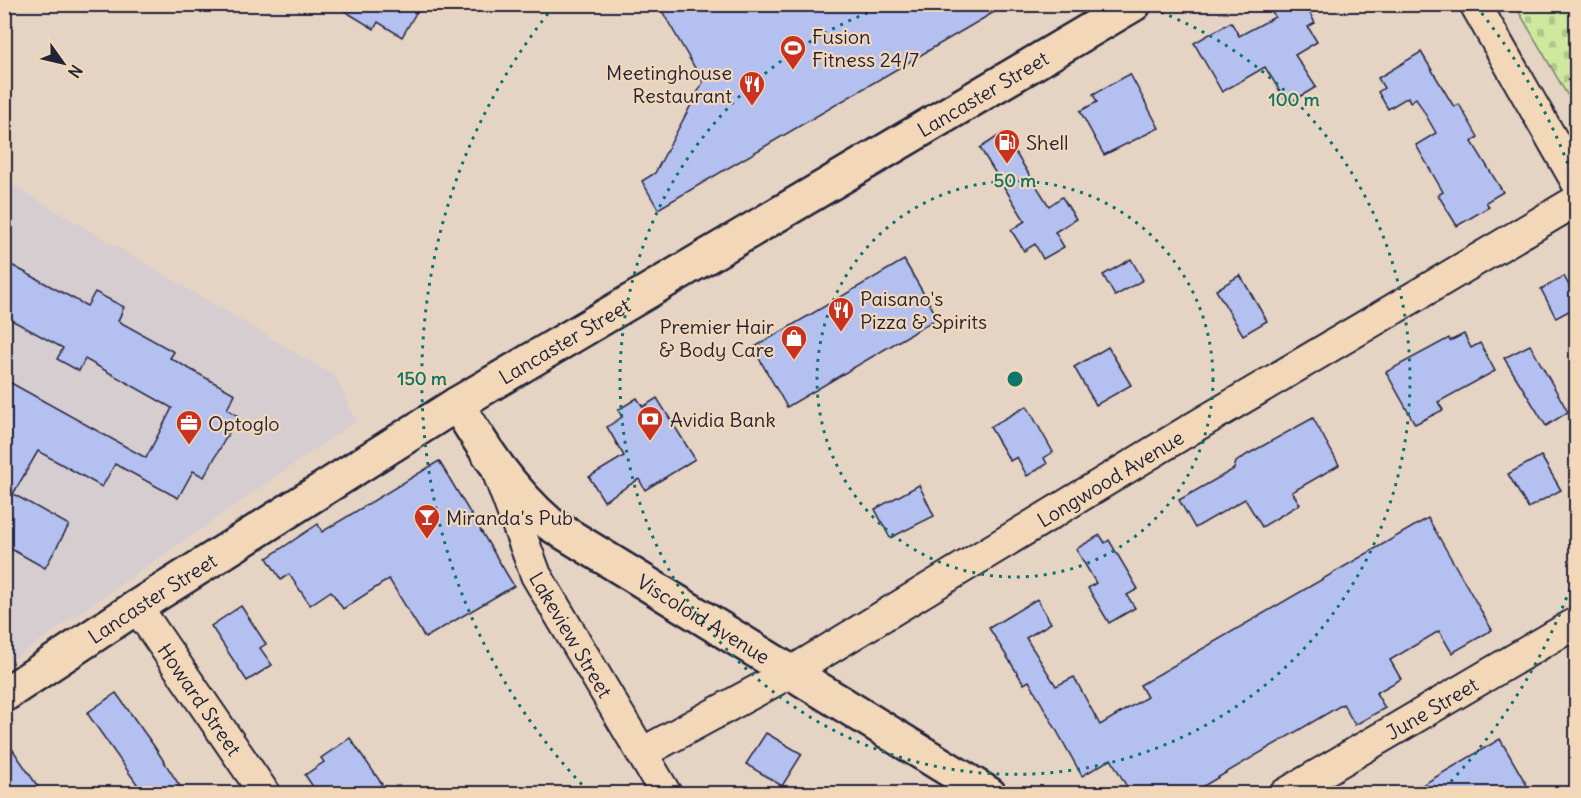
<svg xmlns="http://www.w3.org/2000/svg" width="1581" height="798" viewBox="0 0 1581 798" font-family="Delius,sans-serif">
<style>
.built{fill:#d6cdd1}
.cemetery{fill:url(#cemetery-stones);stroke:#78856c;stroke-width:1.5}
.building{fill:#b3c0f0;stroke:#22223b;stroke-width:1.5}
.lines{fill:none;stroke-linecap:round;stroke-linejoin:round}
.street-casing{stroke:#22223b;stroke-width:34}
.secondary-casing{stroke:#22223b;stroke-width:38}
.street{stroke:#f2d8b9;stroke-width:30}
.secondary{stroke:#f2d8b9;stroke-width:33}
.ring{fill:none;stroke:#0f766e;stroke-width:3;stroke-dasharray:3 6}
.labels{text-anchor:middle;dominant-baseline:central;stroke-width:4.5;stroke-linejoin:round;paint-order:stroke}
.poi-label{font-size:20px;fill:#22223b;stroke:#f2d8b9;text-anchor:start}
.street-label{font-size:20px;fill:#22223b;stroke:#f2d8b9}
.centre{fill:#0f766e;stroke:#f2d8b9;stroke-width:3}
.ring-label{font-size:18px;text-anchor:middle;font-weight:bold;fill:#0f766e;stroke:#f2d8b9;stroke-width:4.5;stroke-linejoin:round;paint-order:stroke}
</style>
<defs>
<pattern id="cemetery-stones" width="16" height="16" patternUnits="userSpaceOnUse" patternTransform="scale(1.5)"><rect width="16" height="16" fill="#cee89e"/><path d="M2 7V4a2 2 0 0 1 4 0v3zM10 15v-3a2 2 0 0 1 4 0v3z" fill="#b1c789"/></pattern>
</defs>
<rect width="100%" height="100%" fill="#e5d3c4"/>
<filter id="ink" filterUnits="userSpaceOnUse"><feTurbulence type="fractalNoise" baseFrequency=".0167" numOctaves="2"/><feDisplacementMap in="SourceGraphic" scale="12" xChannelSelector="R" yChannelSelector="G"/><feConvolveMatrix kernelMatrix="1 2 1 2 8 2 1 2 1" color-interpolation-filters="sRGB"/></filter>
<g filter="url(#ink)">
<path class="built" d="M4 180 335 376 356 421 5 665Z"/>
<path class="cemetery" d="M1515 5H1576V110Z"/>
<g class="building">
<path d="M333 4H421L402 37 378 22 374 29Z"/>
<path d="M658 4H1008L658 209 642 181 655 173 703 82Z"/>
<path d="M1268 4H1305L1315 23 1308 27 1317 42 1295 55 1316 87 1288 104 1265 67 1222 92 1194 43 1231 22 1239 36 1275 17Z"/>
<path d="M1421 52 1454 107 1459 104 1478 137 1472 142 1503 192 1486 202 1489 207 1457 226 1438 195 1443 192 1416 145 1436 133 1416 98 1410 102 1408 97 1388 109 1378 92 1384 88 1378 78Z"/>
<path d="M1130 74 1159 128 1104 155 1080 111 1097 102 1093 94Z"/>
<path d="M1003 133 1049 206 1062 197 1076 219 1055 232 1064 247 1043 259 1035 244 1024 251 1011 230 1025 221 980 148Z"/>
<path d="M1131 259 1143 280 1115 296 1103 275Z"/>
<path d="M904 260 938 318 787 407 753 348Z"/>
<path d="M4 261 87 306 95 292 124 307 118 321 174 352 170 358 235 394 227 409 238 416 204 477 193 471 178 498 115 464 102 487 38 451 13 494 69 525 45 568 4 545V379L146 458 172 408 85 359 79 371 57 359 63 348 4 316Z"/>
<path d="M1240 275 1267 321 1243 335 1216 290Z"/>
<path d="M1564 276 1576 299V307L1556 318 1541 289Z"/>
<path d="M1464 334 1471 348 1480 343 1495 371 1438 402 1443 410 1415 424 1386 372 1449 338 1450 341Z"/>
<path d="M1530 345 1568 412 1546 426 1504 358Z"/>
<path d="M1108 347 1131 385 1096 405 1074 367Z"/>
<path d="M637 398 643 407 657 398 695 459 645 490 639 479 604 501 589 477 624 456 607 427 622 417 618 410Z"/>
<path d="M1027 406 1053 452 1044 458 1047 464 1027 476 1017 457 1010 461 990 427Z"/>
<path d="M1313 418 1339 465 1292 492 1300 504 1262 527 1245 499 1195 528 1179 500 1234 469 1236 462 1248 454Z"/>
<path d="M1541 456 1561 490 1528 508 1508 474Z"/>
<path d="M439 461 514 586 425 638 389 579 343 609 331 591 310 605 289 574 281 580 267 558 318 524 322 532Z"/>
<path d="M919 485 934 516 890 538 875 509Z"/>
<path d="M1428 518 1492 630 1452 653 1439 631 1390 660 1401 679 1376 693 1385 708 1355 725 1343 704 1190 794H1131L1111 759 1082 776 1029 681 1024 684 989 628 1037 599 1051 623 1026 638 1056 686 1074 677 1100 725 1147 697 1140 685Z"/>
<path d="M1100 535 1105 543 1109 540 1138 589 1127 595 1135 608 1109 623 1088 588 1096 583 1076 549Z"/>
<path d="M241 606 266 644 260 648 272 665 247 681 211 626Z"/>
<path d="M116 693 154 746 185 794H144L87 713Z"/>
<path d="M766 733 802 754 782 786 746 764Z"/>
<path d="M4 737 43 794H4Z"/>
<path d="M350 738 382 784 369 794H318L305 775 324 762 321 758Z"/>
<path d="M1500 739 1532 794H1407Z"/>
</g>
<g class="lines">
<g class="street-casing">
<g id="street">
<path d="M1475 4 1576 181"/>
<path id="s1" d="M498 473 536 575 666 794"/>
<path id="s2" d="M135 608 148 623 265 794"/>
<path id="s3" d="M642 753 791 672 1191 429 1576 201"/>
<path id="s4" d="M1285 794 1576 623"/>
</g>
</g>
<g class="secondary-casing">
<g id="secondary">
<path id="s5" d="M457 404C484 449 510 489 550 524L989 794"/>
<path id="s6" d="M4 695 135 608 457 404 1134 4"/>
</g>
</g>
<use href="#street" class="street"/>
<use href="#secondary" class="secondary"/>
</g>
</g>
<g class="ring">
<circle cx="1015" cy="379" r="198"/>
<path d="M1144 6A395 395 0 1 1 886 6"/>
<path d="M1576 572A593 593 0 0 1 1442 791M588 791A593 593 0 0 1 554 6M1476 6A593 593 0 0 1 1576 186"/>
</g>
<defs>
<g id="stadium-pin" transform="scale(1.35)"><path d="M0 17L-7.5 6A9.5 9.5 0 1 1 7.5 6Z" fill="#c8321e" stroke="#f2d8b9"/><path d="M0-5a6.5 5 0 1 0 0 10a6.5 5 0 1 0 0-10ZM-3.5-1.8h7v3.6h-7Z" fill="#fff"/></g>
<g id="restaurant-pin" transform="scale(1.35)"><path d="M0 17L-7.5 6A9.5 9.5 0 1 1 7.5 6Z" fill="#c8321e" stroke="#f2d8b9"/><path d="M-5-6h1v4h1v-4h1v4h1v-4h1v5L-1.5 .5V6h-2V.5L-5-1ZM5-6V6H3V1.5H1.5Q1.5-4 5-6Z" fill="#fff"/></g>
<g id="fuel-pin" transform="scale(1.35)"><path d="M0 17L-7.5 6A9.5 9.5 0 1 1 7.5 6Z" fill="#c8321e" stroke="#f2d8b9"/><path d="M-5.5-6h7V0h2V4h1.3V-2.5L3-4.5l.8-.8L6-3V5H2.5V1h-1V6h-7ZM-4.2-4.7v3.2H.2V-4.7Z" fill="#fff"/></g>
<g id="shop-pin" transform="scale(1.35)"><path d="M0 17L-7.5 6A9.5 9.5 0 1 1 7.5 6Z" fill="#c8321e" stroke="#f2d8b9"/><path d="M-5-2.5h2.3a2.7 3.5 0 0 1 5.4 0H5L5.5 6h-11ZM-1.5-2.5h3a1.5 2.3 0 0 0-3 0Z" fill="#fff"/></g>
<g id="bank-pin" transform="scale(1.35)"><path d="M0 17L-7.5 6A9.5 9.5 0 1 1 7.5 6Z" fill="#c8321e" stroke="#f2d8b9"/><path d="M-6-4H6V4H-6ZM0-2.3a2.3 2.3 0 1 0 0 4.6a2.3 2.3 0 1 0 0-4.6Z" fill="#fff"/></g>
<g id="office-pin" transform="scale(1.35)"><path d="M0 17L-7.5 6A9.5 9.5 0 1 1 7.5 6Z" fill="#c8321e" stroke="#f2d8b9"/><path d="M-6-3h4V-5.5h4V-3h4V5H-6ZM-1-4.5V-3h2v-1.5ZM-6 0V1H6V0Z" fill="#fff"/></g>
<g id="bar-pin" transform="scale(1.35)"><path d="M0 17L-7.5 6A9.5 9.5 0 1 1 7.5 6Z" fill="#c8321e" stroke="#f2d8b9"/><path d="M-6-5H6L.8 .8V4.5H3.5V6h-7V4.5H-.8V.8Z" fill="#fff"/></g>
</defs>
<g fill-rule="evenodd">
<use href="#stadium-pin" x="793" y="48"/>
<use href="#restaurant-pin" x="752" y="84"/>
<use href="#fuel-pin" x="1007" y="142"/>
<use href="#restaurant-pin" x="841" y="310"/>
<use href="#shop-pin" x="794" y="338"/>
<use href="#bank-pin" x="650" y="419"/>
<use href="#office-pin" x="189" y="423"/>
<use href="#bar-pin" x="427" y="517"/>
</g>
<g class="labels">
<g class="poi-label">
<text x="812" y="36">Fusion<tspan x="812" dy="23">Fitness 24/7</tspan></text>
<text x="732" y="72" text-anchor="end">Meetinghouse<tspan x="732" dy="23">Restaurant</tspan></text>
<text x="1026" y="142">Shell</text>
<text x="860" y="298">Paisano's<tspan x="860" dy="23">Pizza &amp; Spirits</tspan></text>
<text x="774" y="326" text-anchor="end">Premier Hair<tspan x="774" dy="23">&amp; Body Care</tspan></text>
<text x="670" y="419">Avidia Bank</text>
<text x="208" y="423">Optoglo</text>
<text x="446" y="517">Miranda's Pub</text>
</g>
<g class="street-label">
<text stroke="none"><textPath href="#s6" startOffset="1149">Lancaster Street</textPath></text>
<text stroke="none"><textPath href="#s6" startOffset="663">Lancaster Street</textPath></text>
<text stroke="none"><textPath href="#s3" startOffset="543">Longwood Avenue</textPath></text>
<text stroke="none"><textPath href="#s6" startOffset="177">Lancaster Street</textPath></text>
<text stroke="none"><textPath href="#s5" startOffset="333">Viscoloid Avenue</textPath></text>
<text stroke="none"><textPath href="#s1" startOffset="178">Lakeview Street</textPath></text>
<text stroke="none"><textPath href="#s2" startOffset="112">Howard Street</textPath></text>
<text stroke="none"><textPath href="#s4" startOffset="170">June Street</textPath></text>
</g>
</g>
<circle cx="1015" cy="379" r="9" class="centre"/>
<g class="ring-label">
<text x="1294" y="106">100 m</text>
<text x="1015" y="187">50 m</text>
<text x="422" y="385">150 m</text>
</g>
<rect width="1581" height="798" fill="none" stroke="#f2d8b9" stroke-width="24"/>
<rect x="12" y="12" width="1557" height="774" fill="none" stroke="#22223b" stroke-width="2" filter="url(#ink)"/>
<g transform="translate(63 63) rotate(124)" stroke="#f2d8b9" stroke-width="4.5" paint-order="stroke">
<path d="M0-4.5L10 22L0 15L-10 22Z" fill="#22223b"/>
<text y="-9" font-size="16" font-weight="bold" text-anchor="middle" fill="#22223b">N</text>
</g>
</svg>
